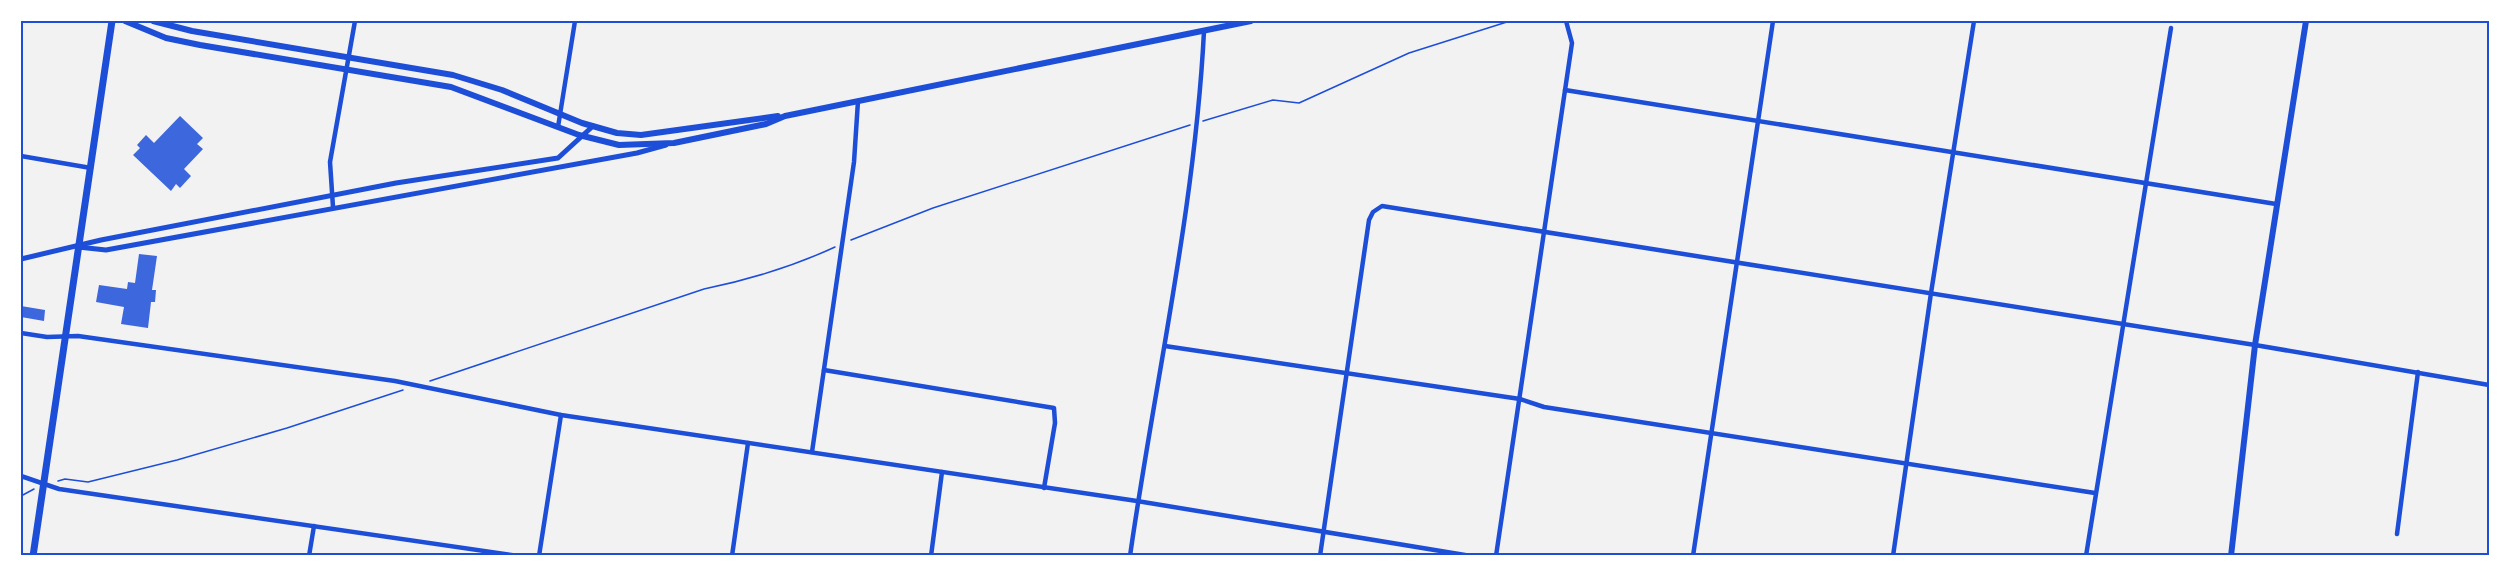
<svg xmlns="http://www.w3.org/2000/svg" width="2510" height="577" viewBox="0 0 2510 577" font-family="'Playfair Display',serif">
<style>
.building{fill:#3d67dc}
.lines{fill:none;stroke-linecap:round;stroke-linejoin:round}
.path{stroke:#1d4ed8;stroke-width:1.5}
.minor{stroke:#1d4ed8;stroke-width:4.5}
.tertiary{stroke:#1d4ed8;stroke-width:5}
.secondary{stroke:#1d4ed8;stroke-width:6}
.primary{stroke:#1d4ed8;stroke-width:7}
.neatline{fill:none;stroke:#1d4ed8;stroke-width:2}
</style>
<rect width="100%" height="100%" fill="#f2f2f2"/>
<g class="building">
<path d="M180 116 203 138 197 144 203 149 184 169 191 176 180 188 176 184 171 191 133 155 140 148 137 145 146 135 154 143Z"/>
<path d="M139 254 157 256 152 290H156L155 302H151L148 328 121 324 124 307 96 302 99 285 127 289 128 282 135 283Z"/>
<path d="M21 306 45 310 44 321 21 317Z"/>
</g>
<g class="lines">
<g class="path">
<path d="M1203 121 1273 100 1299 103 1409 53 1510 21"/>
<path d="M851 240 933 208 1190 125"/>
<path d="M430 381 704 289C748 280 794 266 835 247"/>
<path d="M58 481 65 479 88 482 177 460 287 428 403 390"/>
<path d="M21 496 34 489"/>
</g>
<g class="minor">
<path d="M1565 90 2276 204"/>
<path d="M558 127 575 21"/>
<path d="M21 156 91 168"/>
<path d="M333 207 330 162 355 21"/>
<path d="M21 333 47 337 78 336 395 381 561 415 1137 501 1471 556"/>
<path d="M1165 346 1520 399 1544 407 2095 493"/>
<path d="M824 370 1054 408 1055 423 1044 488"/>
<path d="M812 452 854 162 858 101"/>
<path d="M21 476 59 489 518 556"/>
<path d="M2397 534 2418 372"/>
<path d="M309 556 314 526"/>
<path d="M539 556 561 415"/>
<path d="M732 556 748 443"/>
<path d="M931 556 942 472"/>
<path d="M1130 556C1155 381 1195 208 1204 31"/>
<path d="M1320 556 1369 220 1373 212 1382 206 2255 345 2489 385"/>
<path d="M1496 556 1572 43 1566 21"/>
<path d="M1693 556 1773 21"/>
<path d="M1893 556 1931 293 1974 21"/>
<path d="M2086 556 2171 28"/>
</g>
<g class="tertiary">
<path d="M78 247 106 250 637 153 666 145"/>
<path d="M21 259 101 240 396 183 558 158 593 126"/>
</g>
<g class="secondary">
<path d="M125 21 166 38 200 45 451 87 579 135 619 145 674 143 766 124 785 116 1251 21"/>
<path d="M153 21 192 31 453 75 502 90 582 123 617 133 641 135 778 116"/>
<path d="M2231 556 2255 345 2306 21"/>
</g>
<path class="primary" d="M33 556 112 21"/>
</g>
<rect width="2510" height="577" fill="none" stroke="#ffffff" stroke-width="45"/>
<rect x="22" y="22" width="2466" height="532" class="neatline"/>
</svg>
